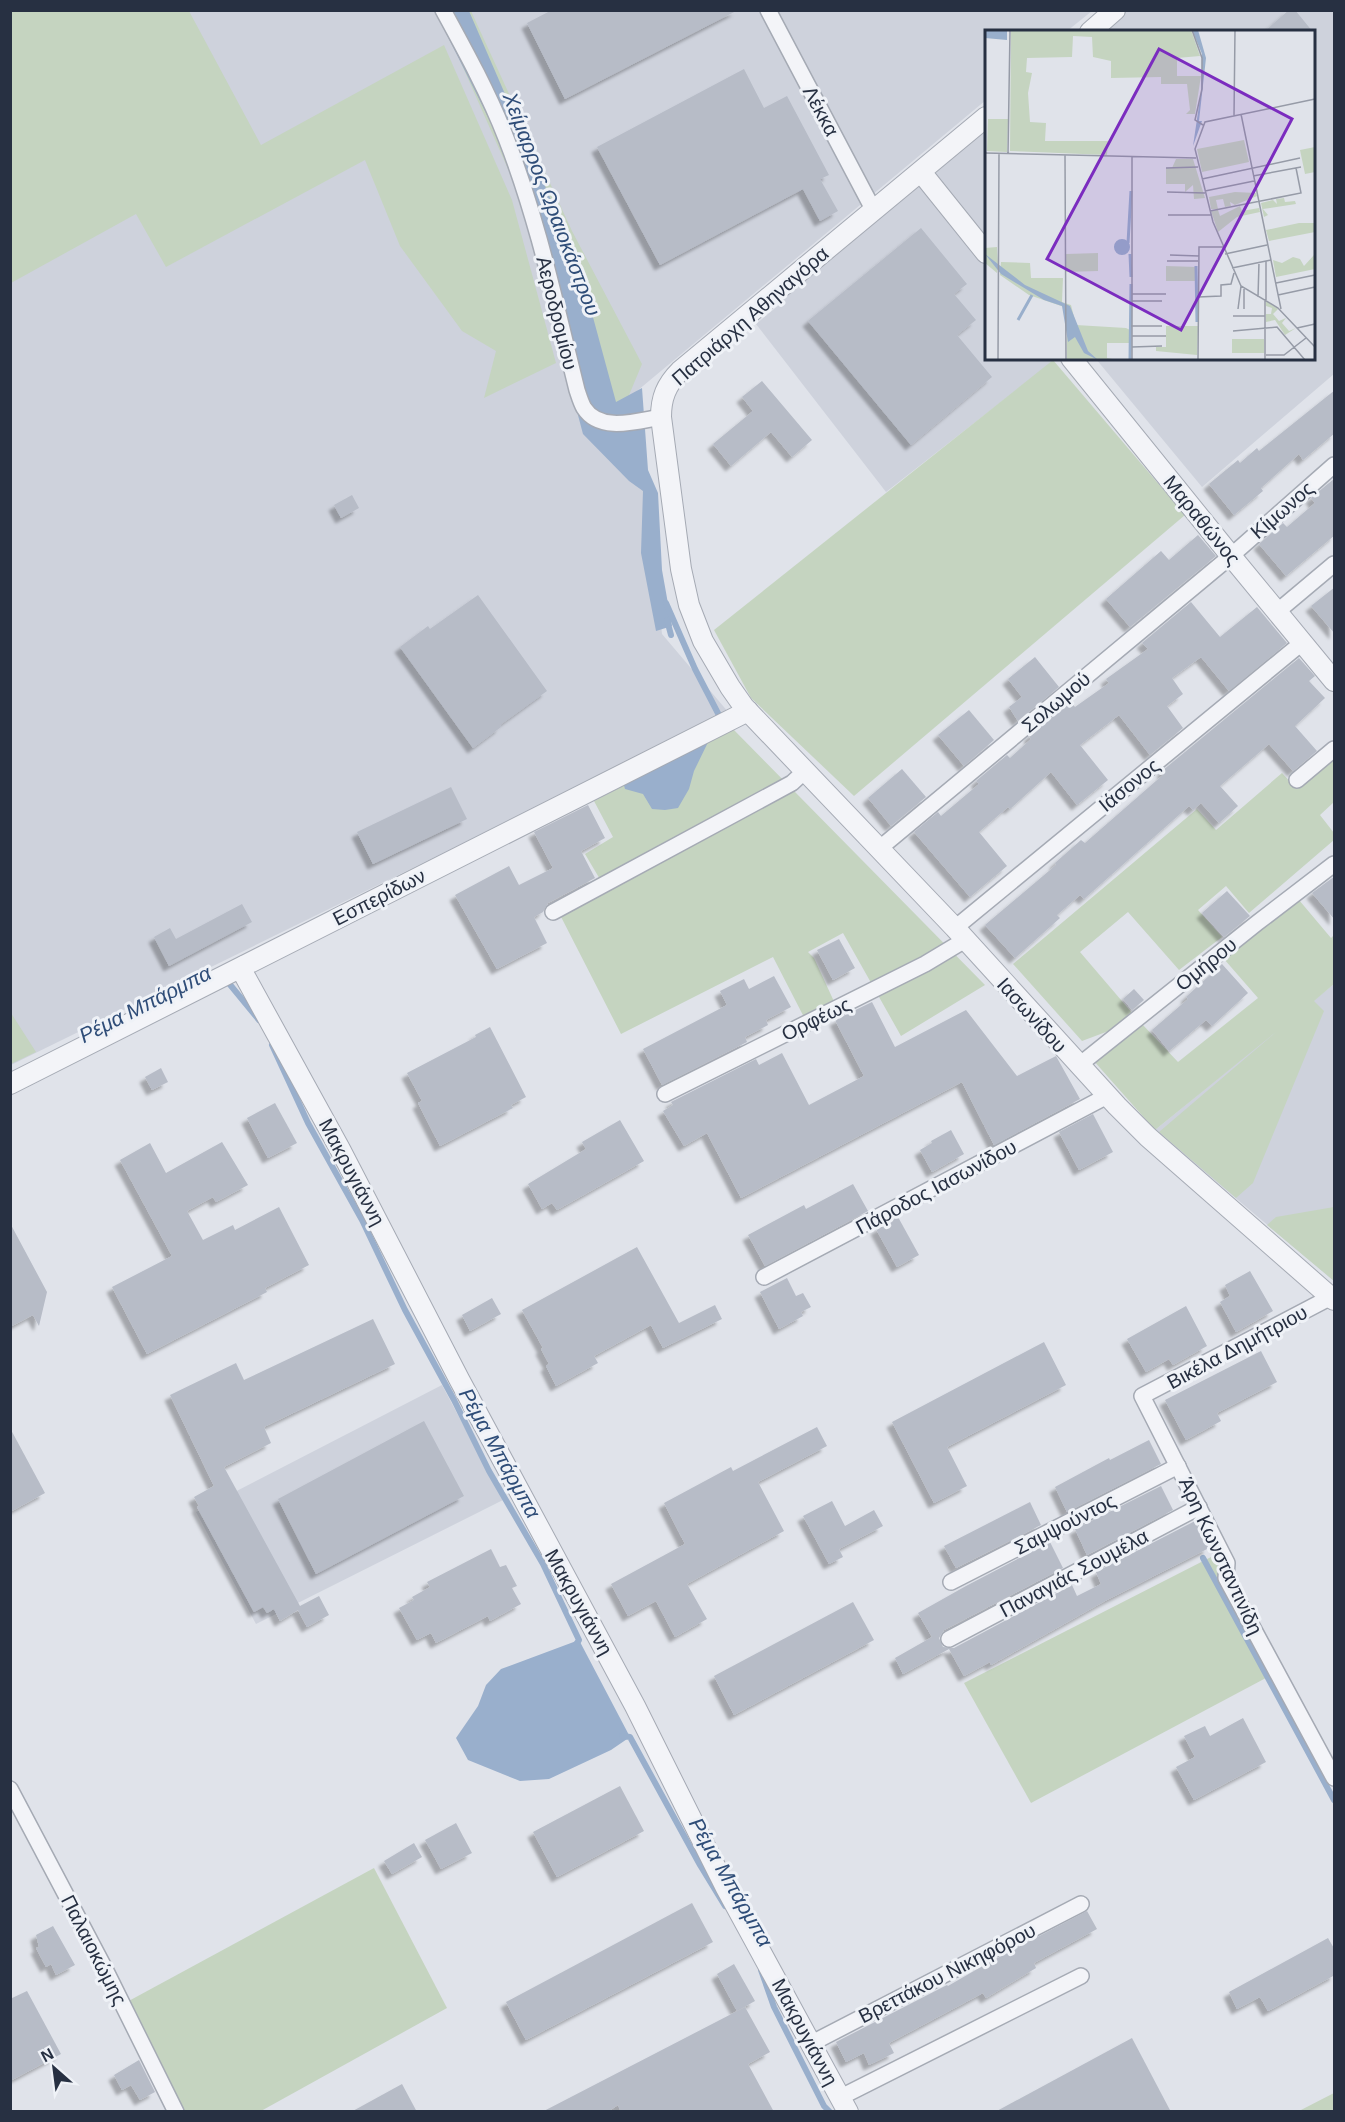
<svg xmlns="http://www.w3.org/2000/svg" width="1345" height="2122" viewBox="0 0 1345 2122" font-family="Helvetica,sans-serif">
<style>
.built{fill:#ced2dc}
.green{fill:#c5d4c0}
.water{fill:#99afcc}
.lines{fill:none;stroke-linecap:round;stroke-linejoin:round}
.stream{stroke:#99afcc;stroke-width:6}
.building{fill:#b7bcc7;filter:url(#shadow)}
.minor-casing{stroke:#a5aab4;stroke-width:18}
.tertiary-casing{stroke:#a5aab4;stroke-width:22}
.minor{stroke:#f3f4f8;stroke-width:15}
.tertiary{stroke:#f3f4f8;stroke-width:20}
.labels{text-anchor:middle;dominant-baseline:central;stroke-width:6;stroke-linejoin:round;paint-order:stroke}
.street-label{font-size:20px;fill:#273042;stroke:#eff2f7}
.water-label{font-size:21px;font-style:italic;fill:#2f4d78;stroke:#eff2f7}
.inset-river{fill:none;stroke:#99afcc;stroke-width:3}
.inset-road{fill:none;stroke:#969ba7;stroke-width:1.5}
.view{fill:#7b2cbf;fill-opacity:0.15;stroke:#7b2cbf;stroke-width:3}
.inset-edge{fill:none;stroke:#273042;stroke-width:3}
</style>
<defs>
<filter id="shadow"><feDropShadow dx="-5.5" dy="5.5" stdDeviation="1.5" flood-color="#0004"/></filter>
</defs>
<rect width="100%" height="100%" fill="#e0e3ea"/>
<g class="built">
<path d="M11 11H1092L1067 31 986 32V100L637 391 662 634 729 713 11 1065Z"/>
<path d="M1103 11H1334V374L1202 487 1096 359 1314 358V32H1078Z"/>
<path d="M986 108V358L1056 359 886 492 756 324 779 305 768 289Z"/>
<path d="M1334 984V1281L1155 1130Z"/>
<path d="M442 1385 503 1500 256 1624 196 1512Z"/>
</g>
<g class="green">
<path d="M11 10 189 11 261 145 444 45 512 200 556 363 484 398 496 351 462 331 400 246 365 160 166 267 136 214 11 283Z"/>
<path d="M438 11H471L572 231 642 364 627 400 613 406Z"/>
<path d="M1053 360 1185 515 854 796 751 698 714 630Z"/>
<path d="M733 729 985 985 901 1036 843 933 808 952 814 958 837 1008 807 1023 773 957 621 1034 557 909 604 886 585 854 613 837 594 801Z"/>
<path d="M1334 755V802L1320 815 1334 833V840L1249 913 1226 886 1198 910 1222 937 1179 970 1128 912 1080 952 1133 1014 1114 1029 1082 1041 1013 964 1197 809 1216 830 1282 773 1295 787Z"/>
<path d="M1299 900 1331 938 1334 935V984L1314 1001 1324 1011 1253 1183 1236 1198 1159 1132 1276 1032 1155 1130 1093 1060 1142 1024 1178 1062 1258 998 1224 959Z"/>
<path d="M11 1013 36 1052 11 1064H10Z"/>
<path d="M1334 1207V1281L1267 1225 1276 1217Z"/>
<path d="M1215 1555 1277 1672 1031 1803 964 1683Z"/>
<path d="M374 1868 447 2008 261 2111 182 2112 125 2003Z"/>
<path d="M1334 2093V2111H1299Z"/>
</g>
<g class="water">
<path d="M435 11H469L578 262 616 402 642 388 648 470 658 493 662 570 672 626 656 631 641 553 643 491 629 481 583 434 511 163Z"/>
<path d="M713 732 694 771 689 789 678 808 665 810 652 809 643 794 625 789 619 768Z"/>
<path d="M579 1640 630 1737 611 1750 549 1779 520 1781 468 1760 456 1738 478 1706 486 1685 501 1669Z"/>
</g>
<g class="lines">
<g class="stream">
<path d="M666 603 695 669 722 721"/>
<path d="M667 620 671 635"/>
<path d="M227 981 259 1020"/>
<path d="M272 1045 308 1123 362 1220 405 1310 454 1400 489 1471 543 1564 579 1640 575 1646"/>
<path d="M1203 1558 1334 1800"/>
<path d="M622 1736 630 1737 700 1865 725 1906"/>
<path d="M761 1970 774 2007 824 2106 830 2112"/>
</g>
</g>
<g class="building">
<path d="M552 10H738L565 99 527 23Z"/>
<path d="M1289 10H1295L1313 32H1264Z"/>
<path d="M744 69 764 108 787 96 829 175 820 179 838 211 820 221 803 189 660 265 597 147Z"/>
<path d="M921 228 967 284 954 294 976 320 957 335 992 377 911 445 808 321Z"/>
<path d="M762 381 812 440 792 457 771 432 731 466 713 444 753 411 742 397Z"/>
<path d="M1335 390V433L1303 460 1299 454 1261 488 1263 491 1234 515 1209 484 1238 460 1240 463 1257 448 1259 451Z"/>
<path d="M1335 478V535L1286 576 1259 544 1283 523 1287 527 1315 503 1311 498Z"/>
<path d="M352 495 359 508 341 518 334 505Z"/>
<path d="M1198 535 1216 556 1130 627 1106 599 1161 551 1169 560Z"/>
<path d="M1335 587V634L1311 606Z"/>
<path d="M478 595 547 691 500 725 501 727 473 748 400 647 428 626 430 629Z"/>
<path d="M1191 602 1220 637 1257 607 1287 643 1229 691 1201 657 1172 678 1183 694 1167 706 1183 728 1150 755 1119 715 1080 745 1108 780 1077 805 1051 772 1010 809 1008 807 979 832 1007 866 970 897 914 832 938 812 941 816 979 784 976 781 1007 755 1010 758 1031 739 1029 736 1071 702 1075 707 1109 683 1106 679 1148 649 1142 643Z"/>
<path d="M1035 657 1059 687 1018 721 1009 707 1022 697 1008 679Z"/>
<path d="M1299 658 1315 676 1309 681 1325 698 1295 726 1317 751 1293 771 1269 744 1220 786 1238 806 1219 823 1201 803 1193 810 1189 806 1084 899 1080 895 1057 915 1060 918 1015 958 985 925 1056 865 1055 863 1081 840 1085 843 1164 774 1162 771Z"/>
<path d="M969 710 994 740 964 766 938 735Z"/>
<path d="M902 769 926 797 891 826 868 798Z"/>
<path d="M451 787 467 819 373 864 357 832Z"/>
<path d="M588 805 605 838 581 851 595 878 548 903 543 912 534 917 547 943 497 969 455 895 509 866 519 885 553 868 534 832Z"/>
<path d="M1335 876V920L1312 893Z"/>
<path d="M1227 891 1250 916 1224 937 1202 913Z"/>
<path d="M242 904 252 922 169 966 154 937 170 928 176 939Z"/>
<path d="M839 939 855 968 833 980 817 950Z"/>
<path d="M1222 964 1248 993 1212 1026 1206 1020 1169 1051 1152 1030 1188 999 1186 997Z"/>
<path d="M774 976 791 1007 766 1020 768 1025 745 1037 747 1042 662 1085 643 1049 727 1005 720 991 744 979 749 989Z"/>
<path d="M1134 989 1144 1000 1132 1010 1123 999Z"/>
<path d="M872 1002 895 1047 966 1010 1017 1076 1056 1056 1080 1099 994 1145 962 1082 741 1198 707 1133 684 1146 663 1111 673 1105 671 1102 756 1059 759 1065 782 1053 809 1105 864 1076 835 1020Z"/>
<path d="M490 1027 526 1097 511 1105 513 1108 440 1146 418 1103 422 1101 407 1073 476 1037 475 1035Z"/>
<path d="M161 1068 168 1082 152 1090 145 1077Z"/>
<path d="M275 1103 297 1143 268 1158 247 1118Z"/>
<path d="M1093 1114 1113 1152 1079 1170 1059 1132Z"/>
<path d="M620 1120 644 1161 557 1210 552 1203 542 1209 528 1184 586 1149 582 1142Z"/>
<path d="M951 1130 964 1154 932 1172 920 1150 932 1143 931 1141Z"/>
<path d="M222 1142 248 1185 216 1202 213 1197 187 1211 203 1240 233 1225 235 1230 279 1207 309 1265 265 1288 267 1292 147 1354 112 1287 172 1256 120 1160 150 1143 166 1173Z"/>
<path d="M853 1184 868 1211 765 1266 748 1235 804 1205 806 1209Z"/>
<path d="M898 1217 919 1255 897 1267 876 1229Z"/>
<path d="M10 1223 47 1292 39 1326 33 1315 10 1327Z"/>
<path d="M637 1247 679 1323 715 1305 722 1319 663 1348 651 1325 594 1356 598 1363 556 1386 546 1366 549 1364 541 1349 543 1348 522 1310Z"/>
<path d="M1250 1271 1273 1311 1236 1332 1220 1302 1230 1296 1225 1285Z"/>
<path d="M787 1278 796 1296 803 1293 811 1307 801 1312 803 1316 779 1329 760 1292Z"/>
<path d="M492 1298 501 1314 470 1331 462 1315Z"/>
<path d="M1186 1306 1207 1346 1173 1365 1169 1359 1146 1372 1127 1339Z"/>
<path d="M373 1319 395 1364 264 1427 271 1443 224 1467 300 1606 319 1596 329 1615 307 1627 298 1610 280 1621 274 1609 267 1613 263 1607 254 1612 197 1507 199 1506 194 1497 214 1486 170 1395 236 1363 244 1380Z"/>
<path d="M1044 1342 1066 1385 947 1447 967 1486 934 1503 892 1422Z"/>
<path d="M1261 1351 1277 1382 1217 1413 1221 1421 1186 1440 1165 1400Z"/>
<path d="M424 1421 464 1496 316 1574 278 1499Z"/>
<path d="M817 1427 827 1446 758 1482 784 1531 687 1584 707 1619 675 1637 656 1601 628 1616 611 1584 685 1544 664 1503 731 1467 733 1471Z"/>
<path d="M10 1428 45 1493 10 1512Z"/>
<path d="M1149 1440 1161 1464 1067 1512 1055 1487 1109 1458 1110 1460Z"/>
<path d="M1161 1486 1173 1510 1087 1555 1075 1529Z"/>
<path d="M832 1501 845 1526 874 1510 883 1526 839 1549 843 1557 829 1564 803 1516Z"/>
<path d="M1030 1502 1041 1525 956 1568 944 1546Z"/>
<path d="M1195 1521 1209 1548 1105 1601 991 1665 990 1662 964 1676 949 1649 903 1674 895 1658 932 1637 918 1613 966 1586 1050 1542 1063 1568 944 1630 939 1638 943 1647 954 1648 1072 1585 1077 1596 1101 1584 1096 1572Z"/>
<path d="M491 1549 500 1567 506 1565 517 1586 512 1588 521 1604 490 1621 488 1616 436 1643 431 1633 417 1640 399 1608 414 1600 412 1597 430 1587 427 1582Z"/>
<path d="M853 1602 874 1640 734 1715 714 1676Z"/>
<path d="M1243 1718 1266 1762 1194 1800 1176 1767 1195 1757 1184 1736 1205 1726 1210 1736Z"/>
<path d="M620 1786 644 1831 557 1877 533 1832Z"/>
<path d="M456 1823 472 1853 441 1869 425 1840Z"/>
<path d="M414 1843 422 1857 392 1874 384 1861Z"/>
<path d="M692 1903 713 1942 526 2040 506 2002Z"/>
<path d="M1087 1911 1097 1929 1034 1963 1036 1968 986 1998 983 1993 889 2043 894 2053 869 2065 864 2053 846 2062 836 2042 947 1985 948 1986 986 1964Z"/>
<path d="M53 1926 75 1965 56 1975 51 1964 46 1967 36 1948 39 1947 36 1935Z"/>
<path d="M1328 1938 1335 1950V1975L1268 2011 1260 1997 1237 2009 1229 1992Z"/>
<path d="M734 1964 755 2001 737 2011 717 1974Z"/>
<path d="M27 1991 61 2054 10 2081V1999Z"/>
<path d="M745 2007 770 2052 748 2064 774 2112H621L618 2105 607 2112H542Z"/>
<path d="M1132 2038 1171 2112H995Z"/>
<path d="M139 2060 155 2092 140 2100 131 2085 122 2090 114 2075Z"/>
<path d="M402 2084 417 2112H351Z"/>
</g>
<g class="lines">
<g class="minor-casing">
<g id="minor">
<path d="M443 10C466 52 489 94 506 138 538 220 556 306 577 390 579 396 581 403 584 408 600 433 637 421 661 417"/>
<path d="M768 10 874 211"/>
<path d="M1278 611 1334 564"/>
<path d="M1297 780 1334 749"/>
<path d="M880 848 1231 556 1334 465"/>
<path d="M553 912 792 783 806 770"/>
<path d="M955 928 1303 642"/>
<path d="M1078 1066 1257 923 1334 864"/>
<path d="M665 1094 925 964 965 940"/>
<path d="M764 1277 1107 1096"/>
<path d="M1331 1297 1142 1396 1227 1563 1226 1578 1334 1778"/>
<path d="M951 1582 1178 1466"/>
<path d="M949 1639 1199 1507"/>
<path d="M10 1789 105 1969 176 2112"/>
<path d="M812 2043 1081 1904"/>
<path d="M841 2097 1081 1976"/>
</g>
</g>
<g class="tertiary-casing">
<g id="tertiary">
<path d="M1090 32 1115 10"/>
<path d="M986 117 680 371C666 385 661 398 661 417L681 569 689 605 703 641 730 687 744 707 955 928 1117 1106 1148 1137 1334 1300"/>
<path d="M921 172 986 253"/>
<path d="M1071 358 1231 556 1334 681"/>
<path d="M244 966 242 971 340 1149 459 1379 635 1706 726 1888 848 2112"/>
<path d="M10 1084 748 711"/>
</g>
</g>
<use href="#minor" class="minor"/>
<use href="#tertiary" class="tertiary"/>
</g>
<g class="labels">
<g class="street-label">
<text transform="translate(821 111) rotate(62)">Λέκκα</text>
<text transform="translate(557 313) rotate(76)">Αεροδρομίου</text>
<text transform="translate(750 316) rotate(-41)">Πατριάρχη Αθηναγόρα</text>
<text transform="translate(1282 510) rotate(-41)">Κίμωνος</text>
<text transform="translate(1202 520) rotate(51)">Μαραθώνος</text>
<text transform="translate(1056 702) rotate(-40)">Σολωμού</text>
<text transform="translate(1129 785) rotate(-39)">Ιάσονος</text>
<text transform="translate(379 897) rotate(-27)">Εσπερίδων</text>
<text transform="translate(1206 964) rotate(-39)">Ομήρου</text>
<text transform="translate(1032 1015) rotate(48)">Ιασωνίδου</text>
<text transform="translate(816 1019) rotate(-26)">Ορφέως</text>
<text transform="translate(352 1172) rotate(62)">Μακρυγιάννη</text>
<text transform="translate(936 1187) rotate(-28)">Πάροδος Ιασωνίδου</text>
<text transform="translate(1237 1347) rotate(-28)">Βικέλα Δημήτριου</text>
<text transform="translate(1065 1524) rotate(-27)">Σαμψούντος</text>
<text transform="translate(1221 1556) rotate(65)">Άρη Κωνσταντινίδη</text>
<text transform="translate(1074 1573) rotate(-28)">Παναγιάς Σουμέλα</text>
<text transform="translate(579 1602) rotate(61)">Μακρυγιάννη</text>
<text transform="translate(94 1950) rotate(63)">Παλαιοκώμης</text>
<text transform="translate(947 1973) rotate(-27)">Βρεττάκου Νικηφόρου</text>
<text transform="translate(805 2032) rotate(62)">Μακρυγιάννη</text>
</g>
<g class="water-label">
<text transform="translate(552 204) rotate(69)">Χείμαρρος Ωραιοκάστρου</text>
<text transform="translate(145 1004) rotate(-27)">Ρέμα Μπάρμπα</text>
<text transform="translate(500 1453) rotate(61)">Ρέμα Μπάρμπα</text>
<text transform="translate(731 1882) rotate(60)">Ρέμα Μπάρμπα</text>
</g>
</g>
<g transform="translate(985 30)">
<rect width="330" height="330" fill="#e0e3ea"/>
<path d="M26 0H206L215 26 192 28V46H216L210 84H201L205 80 202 54H176V47L126 48V31L108 27 107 7 88 6 87 27 42 28 41 42 47 43 43 63 45 92 61 93 60 111H123L122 125 25 121ZM3 89H23L22 122 2 121ZM259 110 264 132 217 142 212 119ZM330 117V142L320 144 315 120ZM191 129H208L220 168 209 169 208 155 200 162V154H181V138H187ZM250 162 271 163 272 166 250 175 245 172 246 176 240 177 238 169 231 170 233 179H226L224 167ZM299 168 300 172 310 171 311 174 278 179 283 185 279 187 276 173 288 170 292 174 291 169ZM255 176 257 181 274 178 275 182 252 187 233 202 226 181 233 180 235 186ZM314 193H330V202L284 211 281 200ZM12 217 13 233 12 243 0 233V218ZM113 223V241L81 242V224ZM329 225 330 239 291 247 288 230 297 233 308 227 315 229 319 236ZM16 232 45 233 46 248H78L77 272 86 275 91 295 141 298 145 300V313H122V328L133 330H82V278L44 265 15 245ZM181 236 212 237V251H181ZM281 271 293 279 288 284 294 291 301 288 297 293 304 301 311 298 300 305 290 290 281 292V284H286L287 278 281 276ZM181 296H213L212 325 171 321V317H181ZM247 309H279V323H247Z" fill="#c5d4c0"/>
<path d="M22 0V10L0 8V1ZM207 0H213L221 28 214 91H217L208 116 216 62 217 24ZM129 217a8 8 0 1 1 16 0a8 8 0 1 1-16 0ZM0 224 40 255 85 276 103 321 113 330 99 323 90 307 83 312 77 276 59 270 16 244Z" fill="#99afcc"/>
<path class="inset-river" d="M143 213 146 161M145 224 146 247M211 236 212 292M33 290 47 265M145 330 146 254"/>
<path class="inset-road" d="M207 0 217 28V59L210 90 218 95M330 69 220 92 210 119 228 192 256 256 293 278 330 317M256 84 296 279M249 86 250 0M0 123 211 128M23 124 25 0M80 125 81 330M181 138 213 137M268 146 316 137M217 149 315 128M220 161 269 151M182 162 220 163M225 181 316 163 311 138M183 185H226M240 224 282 215M185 225 214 226M182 231H213M247 238 286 230M291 253 330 245M259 259V279M147 264H181M293 265 330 257M213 267 236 266V255L246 254 249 243M273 267 274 232M280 269V330M281 270V231M147 271H177M253 279 256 256M248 286H280M146 296H177M312 298 330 294M248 301 292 297 320 330M147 306H181M147 317 177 316M281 325H299L321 308M13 330 14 123M147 330V127M213 330 214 217H238"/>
<path class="view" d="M174 19 307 89 196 300 62 229Z"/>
<rect width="330" height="330" class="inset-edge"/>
</g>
<rect width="1345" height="2122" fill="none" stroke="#273042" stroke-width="24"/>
<g transform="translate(54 2068) rotate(332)" stroke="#eff2f7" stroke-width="4.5" paint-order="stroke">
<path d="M0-4.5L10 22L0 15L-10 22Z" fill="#273042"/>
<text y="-9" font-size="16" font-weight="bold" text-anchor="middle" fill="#273042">N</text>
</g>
</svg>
